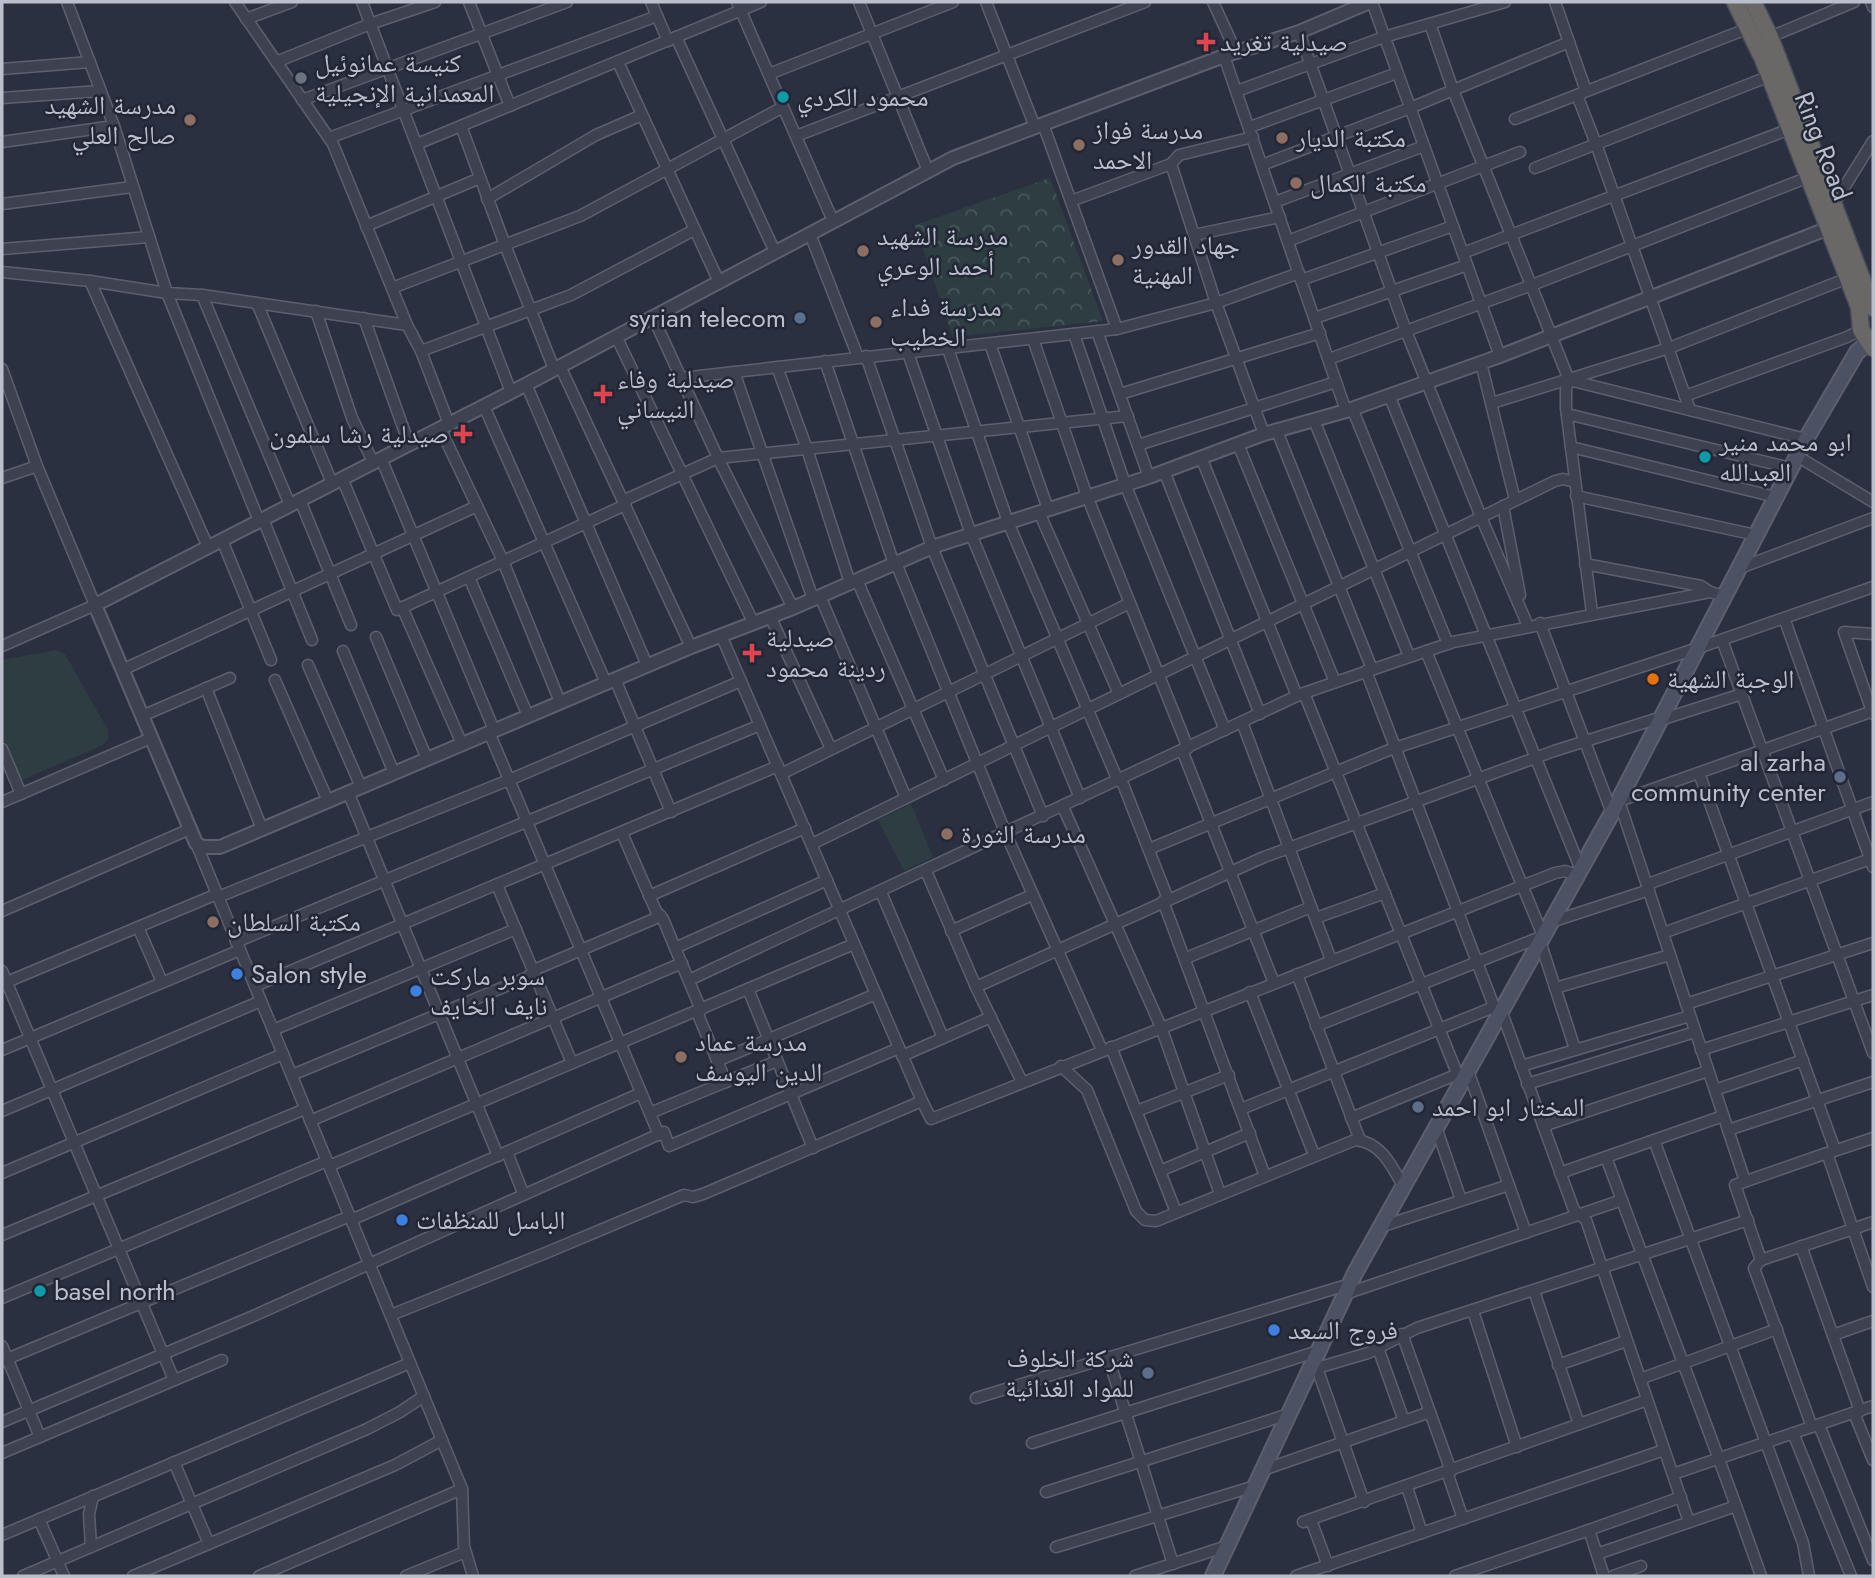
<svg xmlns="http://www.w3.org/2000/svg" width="1875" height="1578" viewBox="0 0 1875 1578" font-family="Jost,'Noto Naskh Arabic',sans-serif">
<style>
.grass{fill:#2d3d42}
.park{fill:url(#park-crowns)}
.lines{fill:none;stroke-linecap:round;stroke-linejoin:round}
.minor-casing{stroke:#5c606e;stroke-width:13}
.tertiary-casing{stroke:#5c606e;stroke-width:16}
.secondary-casing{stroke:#5c606e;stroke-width:18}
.trunk-casing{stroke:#494d5b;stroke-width:19}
.minor{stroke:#3e4250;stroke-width:10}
.tertiary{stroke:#3e4250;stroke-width:12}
.secondary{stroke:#4c5163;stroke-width:14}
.trunk{stroke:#696866;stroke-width:16}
.health-dot{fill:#e0444e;stroke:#222736;stroke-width:2.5}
.worship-dot{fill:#6b7280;stroke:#222736;stroke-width:2.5}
.culture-dot{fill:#0f9aa8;stroke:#222736;stroke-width:2.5}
.education-dot{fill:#8d6e63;stroke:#222736;stroke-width:2.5}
.service-dot{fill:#5c6f8a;stroke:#222736;stroke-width:2.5}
.food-dot{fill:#e8710a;stroke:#222736;stroke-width:2.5}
.shop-dot{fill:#3f7fe0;stroke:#222736;stroke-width:2.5}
.labels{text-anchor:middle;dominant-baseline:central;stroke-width:5;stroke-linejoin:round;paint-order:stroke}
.poi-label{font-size:26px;fill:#bbbecb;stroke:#222736;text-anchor:start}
.street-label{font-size:26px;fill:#bbbecb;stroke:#222736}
</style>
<defs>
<pattern id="park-crowns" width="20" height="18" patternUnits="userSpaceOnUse" patternTransform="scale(1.75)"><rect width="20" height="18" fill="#2d3d42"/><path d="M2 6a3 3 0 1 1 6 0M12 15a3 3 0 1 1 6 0" fill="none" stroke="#4a575c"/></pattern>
</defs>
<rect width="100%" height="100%" fill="#2a3040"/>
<g class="grass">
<path d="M56 650 65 654 108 730V739L103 745 20 781 2 737V660Z"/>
<path d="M911 804 933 857 904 871 878 820Z"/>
</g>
<path class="park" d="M1050 178 1103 321 953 337 915 225Z"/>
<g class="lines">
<g class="minor-casing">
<g id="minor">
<path d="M67 2 114 126 167 293 202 295 407 325 333 144 235 2"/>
<path d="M362 2 511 392"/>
<path d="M469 2 510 106"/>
<path d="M651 2 668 41"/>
<path d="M737 2 833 221"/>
<path d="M859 2 928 171"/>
<path d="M986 2 1035 127"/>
<path d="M1213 2 1236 52"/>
<path d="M1372 2 1500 356"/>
<path d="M1555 2 1586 91"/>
<path d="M1871 2 1873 7"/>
<path d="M246 19 292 2"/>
<path d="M1430 24 1453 90 1569 380 1806 439"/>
<path d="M1299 32 1406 331 1481 517 1528 626"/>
<path d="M676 37 775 252"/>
<path d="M1770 37 1854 2"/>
<path d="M1224 56 1346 411"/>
<path d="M276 62 370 24 435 2"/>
<path d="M618 62 719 282"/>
<path d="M2 69 90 62"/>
<path d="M769 74 953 2"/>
<path d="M1237 91 1384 37 1505 2"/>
<path d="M1577 95 1596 144 1690 410"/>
<path d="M2 98 100 91"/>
<path d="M302 100 567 2"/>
<path d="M1515 119 1749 28"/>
<path d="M1043 124 1117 329"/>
<path d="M461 126 505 245 554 369"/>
<path d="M1250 127 1397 73"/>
<path d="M796 136 1145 2"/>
<path d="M329 138 657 16"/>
<path d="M2 142 114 126"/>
<path d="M417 144 761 2"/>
<path d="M1171 164 1179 155 1253 137"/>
<path d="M1262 165 1410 108 1569 42"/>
<path d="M1535 168 1770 76"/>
<path d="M487 199 596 135 642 115"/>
<path d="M1071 201 1171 164 1216 303 1264 434"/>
<path d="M1275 202 1424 146"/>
<path d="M1835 202 1873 141"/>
<path d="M2 204 132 187"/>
<path d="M366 226 480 178"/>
<path d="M810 234 858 357"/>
<path d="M1194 235 1280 217"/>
<path d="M1288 241 1520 152"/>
<path d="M2 249 149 237"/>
<path d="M1463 253 1790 129"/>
<path d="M2 272 90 281 167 293 259 521"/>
<path d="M1301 280 1453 226"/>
<path d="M90 281 208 547"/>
<path d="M392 288 580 216 783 107"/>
<path d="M202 295 290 505"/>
<path d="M257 303 332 483"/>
<path d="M316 311 352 418 373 462"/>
<path d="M653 317 681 378 1117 329 1216 303 1299 273"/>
<path d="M364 318 409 444"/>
<path d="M1315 318 1467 265"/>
<path d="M407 325 421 351 449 424"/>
<path d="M1097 331 1149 477"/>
<path d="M1074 334 1125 484 1225 730"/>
<path d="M616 336 753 622"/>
<path d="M1033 339 1087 496 1188 748"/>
<path d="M990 344 1048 509"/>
<path d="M948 349 1008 522 1118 781"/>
<path d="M421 351 571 295 694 230"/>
<path d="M908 353 971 534 1080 798"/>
<path d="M866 356 932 547 1043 816"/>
<path d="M1329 359 1532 285 1809 177"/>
<path d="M825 361 894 564"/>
<path d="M1481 363 1515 500"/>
<path d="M560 366 691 647"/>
<path d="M777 367 807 449 850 583"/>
<path d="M2 369 37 466 95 605 2 646"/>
<path d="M734 372 813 599"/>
<path d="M681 378 718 458 793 608"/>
<path d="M1569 380 1566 389V408L1592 613"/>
<path d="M526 384 647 665"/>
<path d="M1120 394 1320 333"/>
<path d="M1389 395 1581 870"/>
<path d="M1685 396 1847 337 1861 330"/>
<path d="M1492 403 1669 348 1848 278"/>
<path d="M484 406 606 683"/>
<path d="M1352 408 1448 644"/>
<path d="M1567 414 1791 468"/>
<path d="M1314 420 1409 656"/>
<path d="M440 428 503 561 560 702"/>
<path d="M1277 431 1372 669"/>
<path d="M1238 444 1335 682"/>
<path d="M1138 445 1336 382"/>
<path d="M1571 447 1776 497"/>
<path d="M1797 456 1873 502"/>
<path d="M1201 457 1297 696"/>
<path d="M381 458 494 730"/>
<path d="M1164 471 1260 714"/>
<path d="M2 478 37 466"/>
<path d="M342 478 397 610 625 505 627 499 718 458 1128 416"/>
<path d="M1576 496 1756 535"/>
<path d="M300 500 351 625"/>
<path d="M1503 506 1520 595"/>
<path d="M1039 512 1119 694"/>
<path d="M263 519 312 640"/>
<path d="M222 540 271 660"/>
<path d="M896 563 1006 834 1102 1050"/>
<path d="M1585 564 1701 586 1710 592"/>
<path d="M1740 568 1873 518"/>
<path d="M469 577 528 716"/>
<path d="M857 580 944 780"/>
<path d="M820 596 906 798"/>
<path d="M402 607 462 744"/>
<path d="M770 616 831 749"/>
<path d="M1784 618 1873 867"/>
<path d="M1540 623 1612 813"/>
<path d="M1873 634 1844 632 1873 714"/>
<path d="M721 635 922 1101"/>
<path d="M376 637 427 759"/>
<path d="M1722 640 1873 1053"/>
<path d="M343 651 394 773"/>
<path d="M308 665 361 787"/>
<path d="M122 670 477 506"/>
<path d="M1366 671 1498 1017"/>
<path d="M615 679 671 812"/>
<path d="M275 680 328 801"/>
<path d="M206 688 262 829"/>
<path d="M1304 693 1461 1083"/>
<path d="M142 716 230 678"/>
<path d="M1660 720 1742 694"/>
<path d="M1242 722 1331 960"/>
<path d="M489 732 659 1135"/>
<path d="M2 749 21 794"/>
<path d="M1182 750 1274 983"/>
<path d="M1699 773 1835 1150"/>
<path d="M781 774 1130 603"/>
<path d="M1121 779 1168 899"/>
<path d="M348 792 498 1156"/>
<path d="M2 802 151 738"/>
<path d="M1063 807 1161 1027 1220 1194"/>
<path d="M622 833 656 911 663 919 701 1010"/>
<path d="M196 843 462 1489 464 1546 473 1576"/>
<path d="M812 844 1555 481 1563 479 1575 482"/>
<path d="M1149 849 1389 750 1698 648 1873 587"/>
<path d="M926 871 976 987 1022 1082"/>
<path d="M1648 884 1873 802"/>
<path d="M497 885 572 1063"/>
<path d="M881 892 943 1038"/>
<path d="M649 896 805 828"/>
<path d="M218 897 509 780 741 681"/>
<path d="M1163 901 1265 1176"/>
<path d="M2 911 190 829"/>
<path d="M1316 918 1385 893"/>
<path d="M1551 922 1649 890"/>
<path d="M138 927 162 982"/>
<path d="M951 931 1032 895"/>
<path d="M1663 933 1873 858"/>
<path d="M1540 941 1575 1049"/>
<path d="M236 942 760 725"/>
<path d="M675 948 827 880"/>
<path d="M1186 958 1311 907"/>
<path d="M2 971 174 1380"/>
<path d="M1297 974 1360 1140"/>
<path d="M689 980 1301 694 1453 642 1710 592 1725 596"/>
<path d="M2 984 217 894"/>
<path d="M255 986 778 766"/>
<path d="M976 987 1264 857 1554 751 1662 717"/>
<path d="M1555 988 1670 955"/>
<path d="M748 989 813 1148"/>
<path d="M1250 992 1314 1155"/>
<path d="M1686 1004 1873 943"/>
<path d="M1501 1010 1574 1210 1586 1220 1689 1522"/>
<path d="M697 1012 726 1082"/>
<path d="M1316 1026 1543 936 1426 651"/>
<path d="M273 1030 516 929"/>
<path d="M1111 1047 1176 1212"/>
<path d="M2 1050 240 950"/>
<path d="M1701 1050 1873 995"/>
<path d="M902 1056 991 1017"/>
<path d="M717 1061 876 994"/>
<path d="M1061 1066 1087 1090 1136 1211 1145 1220 1156 1221 1355 1140C1381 1142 1392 1166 1403 1186"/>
<path d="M1521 1066 1690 1016"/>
<path d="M1468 1071 1526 1233"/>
<path d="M292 1075 528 977 534 970 661 916"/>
<path d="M1527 1084 1695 1032"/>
<path d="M1715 1090 1803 1060"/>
<path d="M1241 1109 1494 1007"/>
<path d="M2 1111 261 1001"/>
<path d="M1137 1111 1229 1075"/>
<path d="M650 1113 777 1061"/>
<path d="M1351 1118 1458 1074"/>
<path d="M310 1121 682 963"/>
<path d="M1543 1126 1708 1071"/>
<path d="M1436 1127 1461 1200"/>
<path d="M1728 1130 1873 1082"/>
<path d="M1654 1140 1803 1543 1809 1576"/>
<path d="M507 1152 523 1193"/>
<path d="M1831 1152 1873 1138"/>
<path d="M1827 1153 1853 1229 1761 1260 1735 1185Z"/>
<path d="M1606 1157C1657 1297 1712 1435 1761 1576"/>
<path d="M329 1166 854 944"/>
<path d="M1160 1171 1250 1133"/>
<path d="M2 1173 283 1054"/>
<path d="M1560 1173 1723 1116"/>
<path d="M1745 1181 1619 801 1873 711"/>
<path d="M351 1220 641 1093"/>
<path d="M1873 1222 1853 1229 1873 1287"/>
<path d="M1380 1227 1509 1185"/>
<path d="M2 1235 305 1109"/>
<path d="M1801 1246 1860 1411"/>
<path d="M1761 1260 1754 1268 1812 1427"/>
<path d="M1534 1291 1579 1424"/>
<path d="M1345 1294 1622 1200"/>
<path d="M2 1298 327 1161"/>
<path d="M1473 1311 1517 1447"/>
<path d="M391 1315 548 1252 684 1195 693 1197 703 1194 922 1101 931 1119 1555 873 1565 871 1578 876"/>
<path d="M1402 1334 1451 1471"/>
<path d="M1833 1335 1873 1321"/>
<path d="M2 1346 40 1437"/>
<path d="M1378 1348 1404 1421"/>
<path d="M1108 1357 1173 1564"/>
<path d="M2 1361 350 1216"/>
<path d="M1558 1365 1626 1341"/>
<path d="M1317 1368 1364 1502"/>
<path d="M1310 1370 1368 1353 1417 1328 1748 1220"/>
<path d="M1640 1379 1777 1329"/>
<path d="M976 1398 1350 1284"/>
<path d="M1854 1413 1873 1460"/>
<path d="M2 1422 251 1317 664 1132 669 1146 899 1048"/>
<path d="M1819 1425 1873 1560"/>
<path d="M1793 1433 1851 1576"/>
<path d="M1032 1443 1318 1351"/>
<path d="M2 1453 222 1360"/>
<path d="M174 1462 209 1544"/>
<path d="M1263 1470 1430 1412"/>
<path d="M1447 1472 1463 1519"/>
<path d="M1673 1474 1873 1406"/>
<path d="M1407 1487 1422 1533"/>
<path d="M1046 1492 1289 1414"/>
<path d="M39 1519 64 1576"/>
<path d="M1311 1520 1328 1566"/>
<path d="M1303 1522 1647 1400"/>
<path d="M2 1535 410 1363"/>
<path d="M91 1547 89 1514 93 1496"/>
<path d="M1056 1547 1255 1486"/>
<path d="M1597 1554 1736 1506"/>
<path d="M23 1576 367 1429 400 1412 424 1396"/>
<path d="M133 1576 395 1465 442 1440"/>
<path d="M259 1576 462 1489"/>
<path d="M406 1576 465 1552"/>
<path d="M1135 1576 1227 1546"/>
<path d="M1296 1576 1664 1450"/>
<path d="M1455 1576 1589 1530"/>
<path d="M1604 1576 1589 1530 1681 1497"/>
<path d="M1613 1576 1641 1566"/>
</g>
</g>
<g class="tertiary-casing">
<path id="tertiary" d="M1370 2 1299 32 1224 56 953 158 525 385 95 605 196 843 202 847H220L691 647 793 608 935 546 1149 477 1264 434 1346 411 1500 356 1829 228"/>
</g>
<g class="secondary-casing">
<path id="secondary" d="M1213 1576 1355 1273 1612 813 1806 439 1857 352 1873 339"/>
</g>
<g class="trunk-casing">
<g id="trunk">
<path d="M1735 2 1763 59 1859 307 1861 330 1873 348"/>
<path d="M1753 2 1770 37 1873 308"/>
</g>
</g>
<use href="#minor" class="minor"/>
<use href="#tertiary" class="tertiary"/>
<use href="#secondary" class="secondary"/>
<use href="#trunk" class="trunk"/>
</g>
<g class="health-dot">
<path d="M1202.5 31.5h7v7h7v7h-7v7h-7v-7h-7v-7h7z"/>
<path d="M599.5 383.5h7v7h7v7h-7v7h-7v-7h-7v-7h7z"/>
<path d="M459.5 423.5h7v7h7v7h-7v7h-7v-7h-7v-7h7z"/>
<path d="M748.5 642.5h7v7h7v7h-7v7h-7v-7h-7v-7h7z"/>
</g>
<circle class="worship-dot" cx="301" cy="78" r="7"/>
<g class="culture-dot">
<circle cx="783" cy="97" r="7"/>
<circle cx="1705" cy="457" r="7"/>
<circle cx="40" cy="1291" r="7"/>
</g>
<g class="education-dot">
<circle cx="190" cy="120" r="7"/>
<circle cx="1282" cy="138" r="7"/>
<circle cx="1079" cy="145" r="7"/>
<circle cx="1296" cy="183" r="7"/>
<circle cx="863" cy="251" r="7"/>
<circle cx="1118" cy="260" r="7"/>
<circle cx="876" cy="322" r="7"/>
<circle cx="947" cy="834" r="7"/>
<circle cx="213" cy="922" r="7"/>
<circle cx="681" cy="1057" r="7"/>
</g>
<g class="service-dot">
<circle cx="800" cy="318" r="7"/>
<circle cx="1840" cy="777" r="7"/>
<circle cx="1418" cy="1107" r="7"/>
<circle cx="1148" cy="1373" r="7"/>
</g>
<circle class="food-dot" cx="1653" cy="679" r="7"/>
<g class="shop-dot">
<circle cx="237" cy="974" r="7"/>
<circle cx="416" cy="991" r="7"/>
<circle cx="402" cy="1220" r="7"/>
<circle cx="1274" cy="1330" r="7"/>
</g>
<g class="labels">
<g class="poi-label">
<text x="1220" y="42">صيدلية تغريد</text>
<text x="315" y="63">كنيسة عمانوئيل<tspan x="315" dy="30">المعمدانية الإنجيلية</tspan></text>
<text x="797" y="97">محمود الكردي</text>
<text x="176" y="105" text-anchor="end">مدرسة الشهيد<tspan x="176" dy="30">صالح العلي</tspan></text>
<text x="1093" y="130">مدرسة فواز<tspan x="1093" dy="30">الاحمد</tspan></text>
<text x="1296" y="138">مكتبة الديار</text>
<text x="1310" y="183">مكتبة الكمال</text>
<text x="877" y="236">مدرسة الشهيد<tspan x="877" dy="30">أحمد الوعري</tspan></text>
<text x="1132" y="245">جهاد القدور<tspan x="1132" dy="30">المهنية</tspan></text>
<text x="890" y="307">مدرسة فداء<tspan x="890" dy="30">الخطيب</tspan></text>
<text x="786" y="318" text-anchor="end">syrian telecom</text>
<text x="617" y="379">صيدلية وفاء<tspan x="617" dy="30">النيساني</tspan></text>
<text x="449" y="434" text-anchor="end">صيدلية رشا سلمون</text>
<text x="1719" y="442">ابو محمد منير<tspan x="1719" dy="30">العبدالله</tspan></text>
<text x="766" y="638">صيدلية<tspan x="766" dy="30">ردينة محمود</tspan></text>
<text x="1667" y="679">الوجبة الشهية</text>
<text x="1826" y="762" text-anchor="end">al zarha<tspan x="1826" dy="30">community center</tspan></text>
<text x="961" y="834">مدرسة الثورة</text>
<text x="227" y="922">مكتبة السلطان</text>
<text x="251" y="974">Salon style</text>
<text x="430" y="976">سوبر ماركت<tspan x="430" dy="30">نايف الخايف</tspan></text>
<text x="695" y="1042">مدرسة عماد<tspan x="695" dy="30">الدين اليوسف</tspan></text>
<text x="1432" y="1107">المختار ابو احمد</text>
<text x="416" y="1220">الباسل للمنظفات</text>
<text x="54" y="1291">basel north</text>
<text x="1288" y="1330">فروج السعد</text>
<text x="1134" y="1358" text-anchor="end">شركة الخلوف<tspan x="1134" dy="30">للمواد الغذائية</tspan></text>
</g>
<g class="street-label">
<text transform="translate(1823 146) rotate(69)">Ring Road</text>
</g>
</g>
<rect width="1875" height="1578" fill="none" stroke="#bbbecb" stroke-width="7"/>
</svg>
